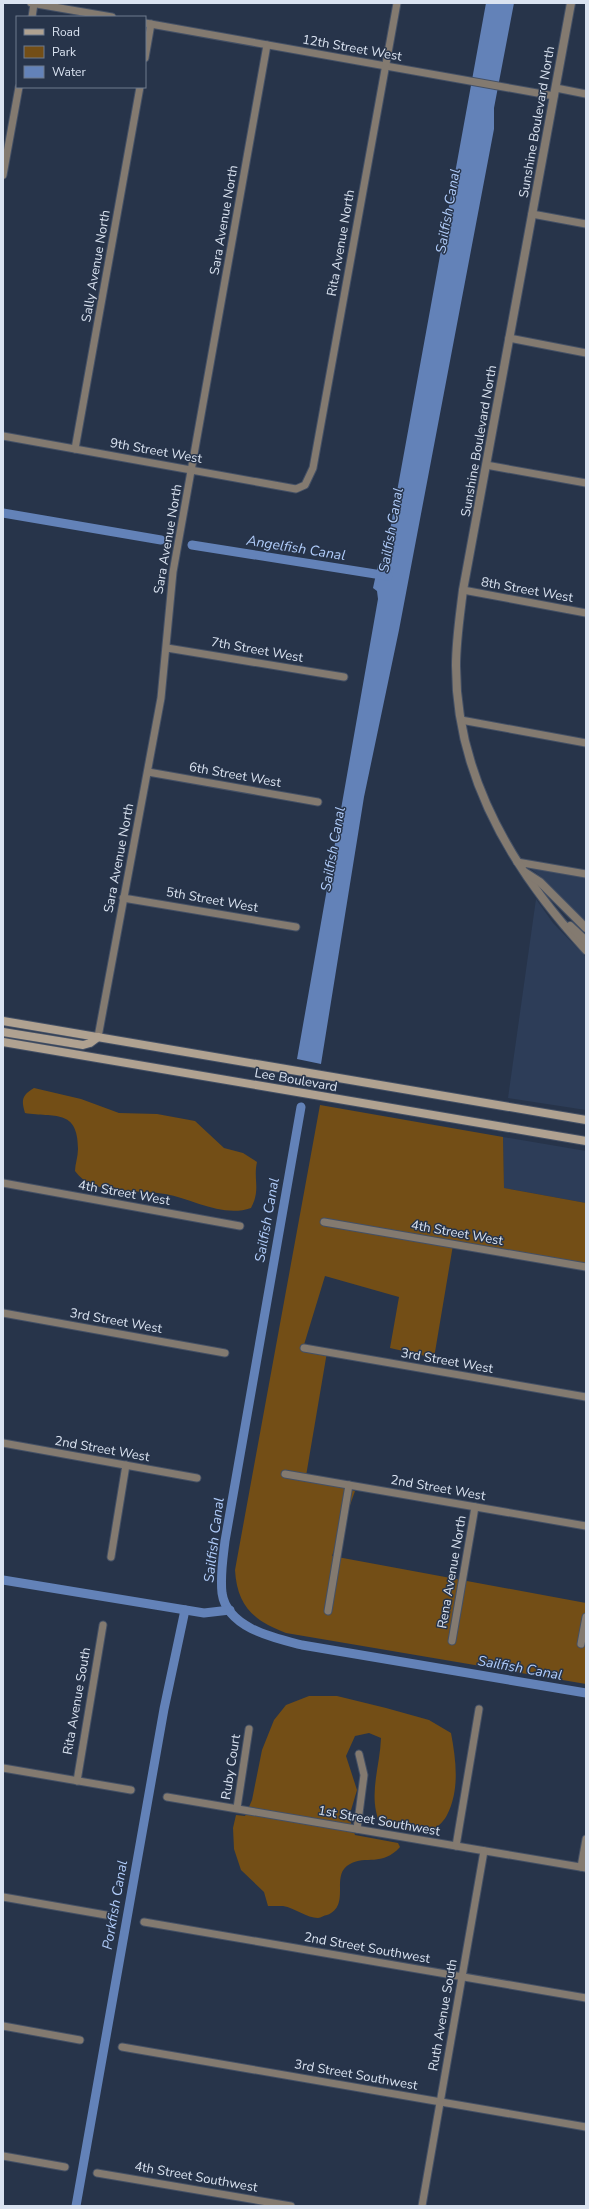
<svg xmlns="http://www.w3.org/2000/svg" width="589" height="2209" viewBox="0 0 589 2209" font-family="'Nunito Sans',sans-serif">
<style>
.built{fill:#2d3d58}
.green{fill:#734e16}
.water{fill:#6382b8}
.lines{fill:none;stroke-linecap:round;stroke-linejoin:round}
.canal{stroke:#6382b8;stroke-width:9}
.minor-casing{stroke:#445065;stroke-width:9}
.tertiary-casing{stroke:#445065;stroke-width:10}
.secondary-casing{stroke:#445065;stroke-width:10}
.minor{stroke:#837a70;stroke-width:7}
.tertiary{stroke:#837a70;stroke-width:8}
.secondary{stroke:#b0a291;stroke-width:8}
.labels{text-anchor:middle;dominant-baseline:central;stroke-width:3;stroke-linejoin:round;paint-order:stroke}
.street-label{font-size:13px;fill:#dae3f1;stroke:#27344a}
.water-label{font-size:14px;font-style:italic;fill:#b1cdfb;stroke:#27344a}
</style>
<rect width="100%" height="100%" fill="#27344a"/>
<g class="built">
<path d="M527 866 586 877V922L543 878Z"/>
<path d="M536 899 553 923 586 957V1110L508 1098Z"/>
<path d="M503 1137 586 1151V1203L504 1188Z"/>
</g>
<g class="green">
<path d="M34 1088 81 1099 119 1113 157 1114 195 1121 224 1148 243 1153 257 1162C253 1180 261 1189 251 1208 223 1218 193 1199 165 1194 138 1189 92 1196 75 1171 75 1164 78 1157 78 1149 78 1108 54 1118 25 1113 21 1100 22 1095 34 1088Z"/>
<path d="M320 1105 503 1137 504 1188 586 1203V1267L453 1245 434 1358 390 1348 399 1297 325 1276 303 1348 327 1352 306 1476 355 1491 332 1556 586 1603V1684L286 1633C254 1621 237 1606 235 1570Z"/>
<path d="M309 1696H337L386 1708 429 1720 451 1733C456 1760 460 1790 447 1815 445 1820 439 1825 435 1829L407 1830 381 1826C367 1797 380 1768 381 1738L369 1733 355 1736 346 1756 357 1790 349 1817 355 1835 398 1843 400 1847C382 1867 366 1855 350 1864 329 1875 352 1905 327 1915 324 1915 321 1918 318 1918 307 1918 295 1908 283 1906 279 1906 273 1906 268 1906L264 1892 241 1870 234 1849 233 1828 236 1815 245 1816 252 1800 262 1750 274 1720 286 1705Z"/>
</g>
<path class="water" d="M486 3H514L494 108V129L399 630 364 797 321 1064 297 1059 378 599 377 591 373 588 378 565 384 559 386 552Z"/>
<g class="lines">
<g class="canal">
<path d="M3 513 161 540"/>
<path d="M192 545 388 576"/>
<path d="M301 1107 225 1541C223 1558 220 1575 222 1593 227 1628 274 1638 302 1645L586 1693"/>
<path d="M3 1580 204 1613 230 1610"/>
<path d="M76 2206 164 1709 185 1610"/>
</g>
<g class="minor-casing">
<g id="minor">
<path d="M31 3 112 17"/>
<path d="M32 17 34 4"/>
<path d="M145 23 554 96"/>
<path d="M145 58 151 24"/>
<path d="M556 88 586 94"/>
<path d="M3 175 19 87"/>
<path d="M532 214 586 224"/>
<path d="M509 338 586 353"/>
<path d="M3 436 296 489 305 485 313 468 397 3"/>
<path d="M75 449 140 87"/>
<path d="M486 465 586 483"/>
<path d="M463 590 586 613"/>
<path d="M167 648 344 677"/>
<path d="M461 720 586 743"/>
<path d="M148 772 318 802"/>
<path d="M517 862 586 874"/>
<path d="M123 898 296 927"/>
<path d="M98 1037 161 698 173 572 267 45"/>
<path d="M3 1183 240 1226"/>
<path d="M324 1222 586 1267"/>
<path d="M3 1313 225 1353"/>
<path d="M304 1348 586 1397"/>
<path d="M3 1443 197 1478"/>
<path d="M285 1474 586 1526"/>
<path d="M111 1557 126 1465"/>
<path d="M328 1611 349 1485"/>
<path d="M452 1641 475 1507"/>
<path d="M581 1644 586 1617"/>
<path d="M3 1768 131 1790"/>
<path d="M77 1781 103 1625"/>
<path d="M167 1797 586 1868"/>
<path d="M237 1808 249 1729"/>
<path d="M357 1829 364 1775 359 1754"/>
<path d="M456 1846 479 1709"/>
<path d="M581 1867 586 1839"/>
<path d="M3 1897 106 1915"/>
<path d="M144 1922 586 1998"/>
<path d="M3 2026 80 2040"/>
<path d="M122 2047 586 2127"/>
<path d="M3 2156 65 2167"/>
<path d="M97 2173 291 2206"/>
<path d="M422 2206 484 1851"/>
</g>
</g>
<g class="tertiary-casing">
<g id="tertiary">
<path d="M571 3 463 590C460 615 456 640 456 666 456 776 513 871 586 950"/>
<path d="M526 873 540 882 586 928"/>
<path d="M570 926 586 941"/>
</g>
</g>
<g class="secondary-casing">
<g id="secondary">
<path d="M3 1021 586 1120"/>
<path d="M3 1032 83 1045 90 1043 98 1037"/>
<path d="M3 1042 586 1141"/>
</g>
</g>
<use href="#minor" class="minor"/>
<use href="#tertiary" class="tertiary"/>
<use href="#secondary" class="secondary"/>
</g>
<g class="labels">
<g class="street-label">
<text transform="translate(352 48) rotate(10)">12th Street West</text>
<text transform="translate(537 122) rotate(-80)">Sunshine Boulevard North</text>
<text transform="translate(224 220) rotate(-80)">Sara Avenue North</text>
<text transform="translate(341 243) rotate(-80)">Rita Avenue North</text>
<text transform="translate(96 266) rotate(-80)">Sally Avenue North</text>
<text transform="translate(479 441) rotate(-80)">Sunshine Boulevard North</text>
<text transform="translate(156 451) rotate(10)">9th Street West</text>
<text transform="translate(168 539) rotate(-80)">Sara Avenue North</text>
<text transform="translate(527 590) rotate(10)">8th Street West</text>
<text transform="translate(257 650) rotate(10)">7th Street West</text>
<text transform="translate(235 775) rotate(10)">6th Street West</text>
<text transform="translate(119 858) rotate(-79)">Sara Avenue North</text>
<text transform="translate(212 900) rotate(10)">5th Street West</text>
<text transform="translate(296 1080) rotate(10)">Lee Boulevard</text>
<text transform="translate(124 1193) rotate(10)">4th Street West</text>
<text transform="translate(457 1233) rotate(10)">4th Street West</text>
<text transform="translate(116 1321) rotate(10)">3rd Street West</text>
<text transform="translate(447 1361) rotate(10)">3rd Street West</text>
<text transform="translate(102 1449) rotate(10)">2nd Street West</text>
<text transform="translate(438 1488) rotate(10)">2nd Street West</text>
<text transform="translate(452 1572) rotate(-80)">Rena Avenue North</text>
<text transform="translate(77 1701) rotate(-80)">Rita Avenue South</text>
<text transform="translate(231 1767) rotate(-81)">Ruby Court</text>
<text transform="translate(379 1821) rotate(10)">1st Street Southwest</text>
<text transform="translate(367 1948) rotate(10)">2nd Street Southwest</text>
<text transform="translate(443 2015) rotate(-80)">Ruth Avenue South</text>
<text transform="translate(356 2075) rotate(10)">3rd Street Southwest</text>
<text transform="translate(196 2177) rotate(10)">4th Street Southwest</text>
</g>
<g class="water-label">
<text transform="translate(448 211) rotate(-80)">Sailfish Canal</text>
<text transform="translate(391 530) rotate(-80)">Sailfish Canal</text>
<text transform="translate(296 548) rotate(9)">Angelfish Canal</text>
<text transform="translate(333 849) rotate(-80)">Sailfish Canal</text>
<text transform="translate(267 1220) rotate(-80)">Sailfish Canal</text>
<text transform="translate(214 1540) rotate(-83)">Sailfish Canal</text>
<text transform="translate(520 1668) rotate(10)">Sailfish Canal</text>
<text transform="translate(115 1905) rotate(-80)">Porkfish Canal</text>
</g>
</g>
<rect width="589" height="2209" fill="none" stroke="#dae3f1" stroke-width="8"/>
<rect x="16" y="16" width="130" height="72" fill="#27344a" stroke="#6f7a8d"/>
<rect x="24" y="29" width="20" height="6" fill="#b0a291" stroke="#6f7a8d"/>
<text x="52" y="36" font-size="12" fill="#dae3f1">Road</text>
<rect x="24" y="46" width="20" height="12" fill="#734e16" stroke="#6f7a8d"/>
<text x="52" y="56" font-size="12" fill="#dae3f1">Park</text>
<rect x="24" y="66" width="20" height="12" fill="#6382b8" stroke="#6f7a8d"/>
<text x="52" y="76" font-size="12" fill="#dae3f1">Water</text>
</svg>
